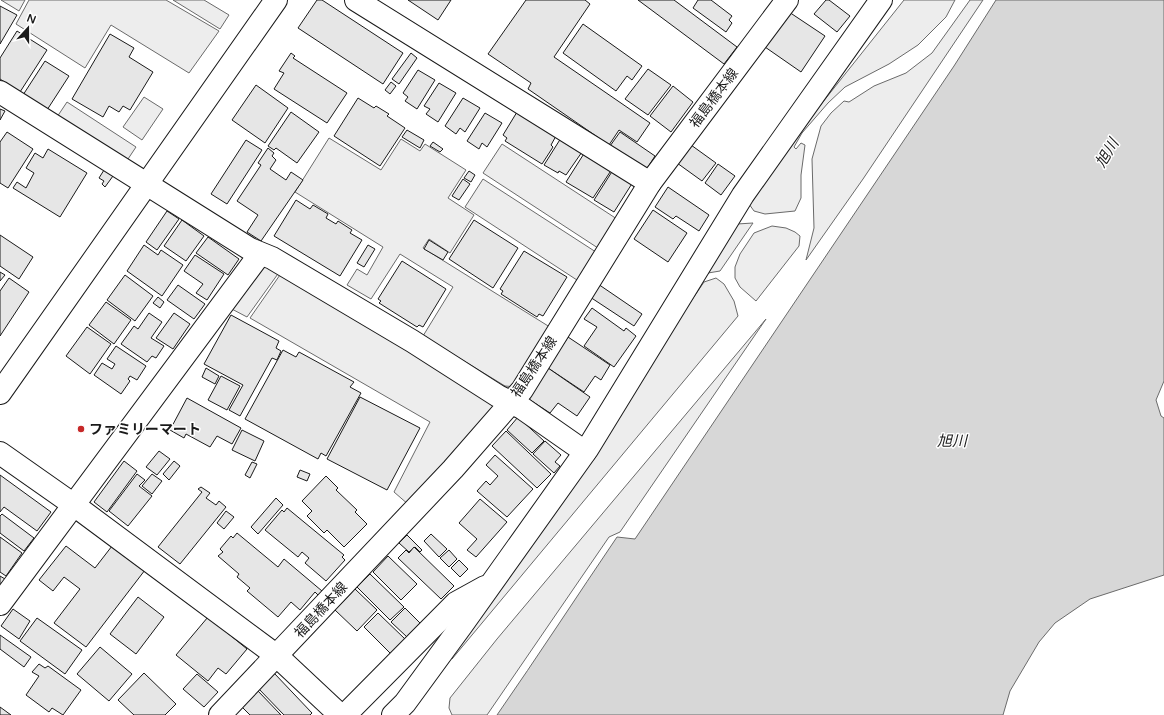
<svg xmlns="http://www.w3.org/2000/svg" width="1164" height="715" viewBox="0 0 1164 715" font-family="'Varela Round','Noto Sans JP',sans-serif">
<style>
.built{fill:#ededed;stroke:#6a6a6a}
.water{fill:#d7d7d7;stroke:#6a6a6a}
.building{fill:#e6e6e6;stroke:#1a1a1a}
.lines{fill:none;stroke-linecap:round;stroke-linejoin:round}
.minor-casing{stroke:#1a1a1a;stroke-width:24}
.major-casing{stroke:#1a1a1a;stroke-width:24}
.minor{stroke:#fff;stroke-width:22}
.major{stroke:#fff;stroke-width:22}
.poi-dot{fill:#c62828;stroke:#fff;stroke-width:1.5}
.labels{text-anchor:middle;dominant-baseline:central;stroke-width:3;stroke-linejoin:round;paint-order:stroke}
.street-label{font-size:14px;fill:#1a1a1a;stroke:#fff}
.poi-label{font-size:14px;font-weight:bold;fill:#1a1a1a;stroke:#fff;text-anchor:start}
.water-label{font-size:15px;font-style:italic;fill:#1a1a1a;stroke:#fff}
</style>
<rect width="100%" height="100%" fill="#fff"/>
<g class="built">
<path d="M1 0H25L19 11Z"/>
<path d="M29 0H166L219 31 189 73 111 25 85 68 16 24Z"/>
<path d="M173 0H204L229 15 220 29Z"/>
<path d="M904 0H955L946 17 918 45 889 64 845 87 828 103 802 133 794 147 796 149 801 143 805 145 801 175V198L795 211 765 214 754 211 749 204 803 127Z"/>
<path d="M970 0H983L863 179 806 260 814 228 812 159 821 126 831 113 844 101 849 102 874 86 906 73 932 53Z"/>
<path d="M144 97 163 109 142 140 123 127Z"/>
<path d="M67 102 136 147 126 162 57 117Z"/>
<path d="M329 138 381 170 401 139 420 151 425 144 466 170 448 198 474 215 450 253 429 239 423 248 553 329 517 387 505 386 423 336 453 287 400 254 371 299 347 285 357 269 367 275 383 247 295 192Z"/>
<path d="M502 144 620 221 601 250 483 173Z"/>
<path d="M483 179 599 254 580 282 465 207Z"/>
<path d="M753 223 720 271 708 273 737 224Z"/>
<path d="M772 226 786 228 795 232 800 236 799 246 756 301 740 287 735 278V267L740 254 754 233Z"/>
<path d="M264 260 280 271 247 317 228 307Z"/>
<path d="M282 272 492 397 494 407 409 505 394 492 430 422 250 318Z"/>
<path d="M716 278 724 284 734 301 738 316 452 659 449 657 704 282Z"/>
<path d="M766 319 620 532 609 537 487 715H452L449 708 450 698 497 639Z"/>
</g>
<path class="water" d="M996 0H1164V381L1156 400 1161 416 1164 418V575L1090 599 1055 623 1039 642 1010 691 1003 715H497C538 656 577 596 617 537L635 539 954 66Z"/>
<g class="building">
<path d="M317 0H322L403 53 383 84 298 28Z"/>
<path d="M408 0H451L438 20Z"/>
<path d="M526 0H585L590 4 554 57 650 123 637 142 619 130 609 145 528 89 531 83 488 54Z"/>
<path d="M638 0H674L737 47 724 64Z"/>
<path d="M698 0H711L732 16 729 20 732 23 726 32 693 8Z"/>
<path d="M826 0H829L850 16 837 32 814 14Z"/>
<path d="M0 6 17 15 0 44Z"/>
<path d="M789 12 825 36 801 72 765 47Z"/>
<path d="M583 24 642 66 632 80 627 76 616 91 563 53Z"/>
<path d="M17 31 47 50 20 92 0 79V58Z"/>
<path d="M110 34 134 48 129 57 153 72 130 110 123 106 119 112 109 106 103 117 72 99Z"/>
<path d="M291 53 295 56 293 58 347 93 327 123 274 89 284 73 279 71Z"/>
<path d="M411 53 417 58 399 84 392 79Z"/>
<path d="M45 61 69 76 47 110 23 95Z"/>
<path d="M648 69 671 85 648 115 625 99Z"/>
<path d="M418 70 435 80 417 109 405 101 408 97 403 93Z"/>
<path d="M391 82 396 86 390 94 385 90Z"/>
<path d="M439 83 456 93 438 122 426 114 430 109 424 106Z"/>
<path d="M256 85 288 108 265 143 232 120Z"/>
<path d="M673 86 693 102 671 132 650 116Z"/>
<path d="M358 98 374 108 376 106 389 114 387 116 405 128 380 166 334 136Z"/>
<path d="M463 98 480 108 465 132 460 128 456 134 445 126Z"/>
<path d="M0 109 5 111 0 120Z"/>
<path d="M291 112 319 132 297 163 276 148 274 150 268 146Z"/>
<path d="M517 112 556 136 551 145 553 147 542 164 505 141 507 138 503 135Z"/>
<path d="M485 113 502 123 487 147 482 143 479 149 467 141Z"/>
<path d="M407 130 424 140 420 148 402 137Z"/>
<path d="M7 132 33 149 8 188 0 183V142Z"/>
<path d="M620 132 655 156 646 170 610 146Z"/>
<path d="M561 138 582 152 566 175 559 171 558 173 544 165Z"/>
<path d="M246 140 262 150 227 204 211 194Z"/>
<path d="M433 142 443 149 440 152 430 146Z"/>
<path d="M691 145 716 163 702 181 677 163Z"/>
<path d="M268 148 274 153 272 156 276 160 270 169 286 180 291 172 303 180 261 241 247 232 258 215 237 201 261 165 258 163Z"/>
<path d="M48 149 87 173 60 217 13 188 17 182 26 188 34 173 26 168 35 153 43 158Z"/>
<path d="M585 152 612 169 593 198 566 182Z"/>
<path d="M718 164 735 176 721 195 705 183Z"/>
<path d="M104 170 113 176 105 187 102 184 104 181 99 178Z"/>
<path d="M613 170 633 182 614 212 594 200Z"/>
<path d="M469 171 475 175 471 182 464 178Z"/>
<path d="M463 179 470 184 459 200 452 196Z"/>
<path d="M668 187 709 215 699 231 676 216 673 219 655 207Z"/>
<path d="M296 200 310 209 313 205 328 214 326 218 336 224 338 221 352 230 350 233 362 240 340 276 274 236Z"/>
<path d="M653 210 687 233 668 262 634 239Z"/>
<path d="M167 211 179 219 157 250 146 242Z"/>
<path d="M182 220 204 236 186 261 164 246Z"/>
<path d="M474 220 518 248 493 288 449 259Z"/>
<path d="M0 235 33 257 19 279 0 266Z"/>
<path d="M208 237 239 259 228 275 196 253Z"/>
<path d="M429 240 448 252 443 260 424 249Z"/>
<path d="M144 245 158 255 161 250 183 265 162 296 127 271Z"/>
<path d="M368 245 375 249 364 267 357 263Z"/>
<path d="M524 251 567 277 543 316 539 314 537 317 501 294 503 291 500 289Z"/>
<path d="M195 255 224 274 207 300 196 293 203 284 184 271Z"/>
<path d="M402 261 446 289 423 327 419 325 417 327 379 303 381 301 378 299Z"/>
<path d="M0 272 5 275 0 281Z"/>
<path d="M125 275 153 296 135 321 107 300Z"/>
<path d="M9 278 29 292 0 336V291Z"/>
<path d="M598 284 642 314 634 326 590 297Z"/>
<path d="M178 285 205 304 194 319 167 300Z"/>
<path d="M158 297 164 302 160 308 153 303Z"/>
<path d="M106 302 131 320 114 344 89 325Z"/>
<path d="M592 308 624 331 626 328 636 336 614 367 584 346 597 327 584 319Z"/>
<path d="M149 313 162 322 151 338 164 346 156 358 152 356 147 362 121 344 134 326 138 329Z"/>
<path d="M174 313 190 324 173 349 156 338Z"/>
<path d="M231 315 279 341 276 348 281 351 277 360 272 358 240 416 229 410 243 385 204 364Z"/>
<path d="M87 327 111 344 90 374 66 356Z"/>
<path d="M568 337 610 365 601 380 595 376 584 392 548 368Z"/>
<path d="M116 346 146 366 137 380 130 376 128 379 130 381 121 394 94 375 102 363 112 369 115 364 107 359Z"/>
<path d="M283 350 296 357 299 352 354 382 350 387 361 393 326 456 321 453 318 459 245 419Z"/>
<path d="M206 368 219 376 215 384 202 377Z"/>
<path d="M548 368 590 397 577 416 558 403 550 413 527 398Z"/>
<path d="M221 376 240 386 227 410 208 400Z"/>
<path d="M360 397 420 428 387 490 327 459Z"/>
<path d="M187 398 241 428 232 444 217 436 210 447 186 434 184 438 170 430Z"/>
<path d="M518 417 544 441 532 453 507 430Z"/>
<path d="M242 430 264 441 255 461 232 450Z"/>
<path d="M506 431 551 474 537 488 492 446Z"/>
<path d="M545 441 561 455 555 462 560 466 554 473 533 454Z"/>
<path d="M159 451 170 459 157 475 146 467Z"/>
<path d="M495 455 533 489 507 517 477 491 486 481 490 485 498 476 486 465Z"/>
<path d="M124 461 137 471 107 512 94 502Z"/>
<path d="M174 461 180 466 169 480 163 474Z"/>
<path d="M252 462 257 464 250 478 245 475Z"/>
<path d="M300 470 310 474 307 481 297 477Z"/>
<path d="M137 474 145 480 139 486 152 496 128 526 109 511Z"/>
<path d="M152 474 162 481 152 494 142 486Z"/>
<path d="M0 475 51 512 37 531 4 507 0 512Z"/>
<path d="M326 476 338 488 336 490 357 510 355 512 367 524 344 547 327 530 324 533 307 516 312 511 302 501Z"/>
<path d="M201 487 210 493 206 498 216 505 219 501 226 507 180 564 158 547 202 492 198 489Z"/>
<path d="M276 498 283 505 258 534 251 527Z"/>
<path d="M480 499 507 522 476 557 467 550 477 539 459 523Z"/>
<path d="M287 508 344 555 342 557 345 560 326 581 305 563 309 558 302 552 298 557 265 530 282 510 284 512Z"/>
<path d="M226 511 234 517 224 529 217 523Z"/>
<path d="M2 514 34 538 24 551 0 533V516Z"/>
<path d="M237 533 278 567 284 559 322 591 318 595 315 592 300 610 291 602 278 617 247 591 250 588 237 577 239 574 218 556 223 552 220 549 231 536 233 538Z"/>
<path d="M431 534 447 549 439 557 424 541Z"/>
<path d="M407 535 422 550 420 552 415 547 409 552 399 543Z"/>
<path d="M0 537 22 553 6 576 0 572Z"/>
<path d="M66 546 95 568 112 546 145 570 86 647 54 623 80 589 64 577 53 591 39 580Z"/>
<path d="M414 547 454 586 441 599 398 558 406 550 409 553Z"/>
<path d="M449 550 457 559 449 567 440 558Z"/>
<path d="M388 556 417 584 401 600 373 572Z"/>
<path d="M459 560 468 569 460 577 451 568Z"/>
<path d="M370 574 404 607 390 620 357 587Z"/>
<path d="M0 576 5 579 0 585Z"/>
<path d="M355 589 377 610 357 631 335 610Z"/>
<path d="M138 597 164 617 136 654 110 634Z"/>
<path d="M405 608 420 623 407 637 391 622Z"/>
<path d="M13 609 30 621 19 639 1 626Z"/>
<path d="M378 613 405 639 391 654 364 627Z"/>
<path d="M208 617 247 649 226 674 218 668 208 681 176 655Z"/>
<path d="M37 618 82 650 65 674 20 641Z"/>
<path d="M0 635 31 657 24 667 0 649Z"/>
<path d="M100 647 132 674 109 701 77 674Z"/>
<path d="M39 664 45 668 48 666 81 690 63 715 52 708 49 712 26 695 39 676 32 672Z"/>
<path d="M144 673 176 704 165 715H134L118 700Z"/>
<path d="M274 673 312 713 310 715H284L258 688Z"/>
<path d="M197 674 218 692 204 707 183 689Z"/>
<path d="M258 691 281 715H250L242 707Z"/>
<path d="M0 707 11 715H0Z"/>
</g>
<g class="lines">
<g class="minor-casing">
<g id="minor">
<path d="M356 0 650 183"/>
<path d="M0 92 250 249 272 258 412 341 498 396 522 408 585 452"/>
<path d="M0 393 276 0"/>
<path d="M0 453 74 505 277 656 340 715"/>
<path d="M0 604 260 254"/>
<path d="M345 715 456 603 485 587"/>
<path d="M393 715 405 703 462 625 588 448 743 195 881 0"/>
</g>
</g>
<g class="major-casing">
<path id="major" d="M220 715 453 469 522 390 650 183 787 0"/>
</g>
<use href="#minor" class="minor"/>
<use href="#major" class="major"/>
</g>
<circle class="poi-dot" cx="81" cy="429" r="4"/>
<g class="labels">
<g class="street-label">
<text transform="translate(714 98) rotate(-53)">福島橋本線</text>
<text transform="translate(534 367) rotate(-56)">福島橋本線</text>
<text transform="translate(321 610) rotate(-47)">福島橋本線</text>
</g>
<g class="poi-label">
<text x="89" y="429">ファミリーマート</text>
</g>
<g class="water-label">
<text transform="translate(1107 153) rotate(-59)">旭川</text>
<text x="952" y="441">旭川</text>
</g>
</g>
<g transform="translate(28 28) rotate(21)" stroke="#ffffff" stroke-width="3" paint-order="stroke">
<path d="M0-3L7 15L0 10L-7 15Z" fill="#1a1a1a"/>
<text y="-6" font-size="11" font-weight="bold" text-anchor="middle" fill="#1a1a1a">N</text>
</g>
</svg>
